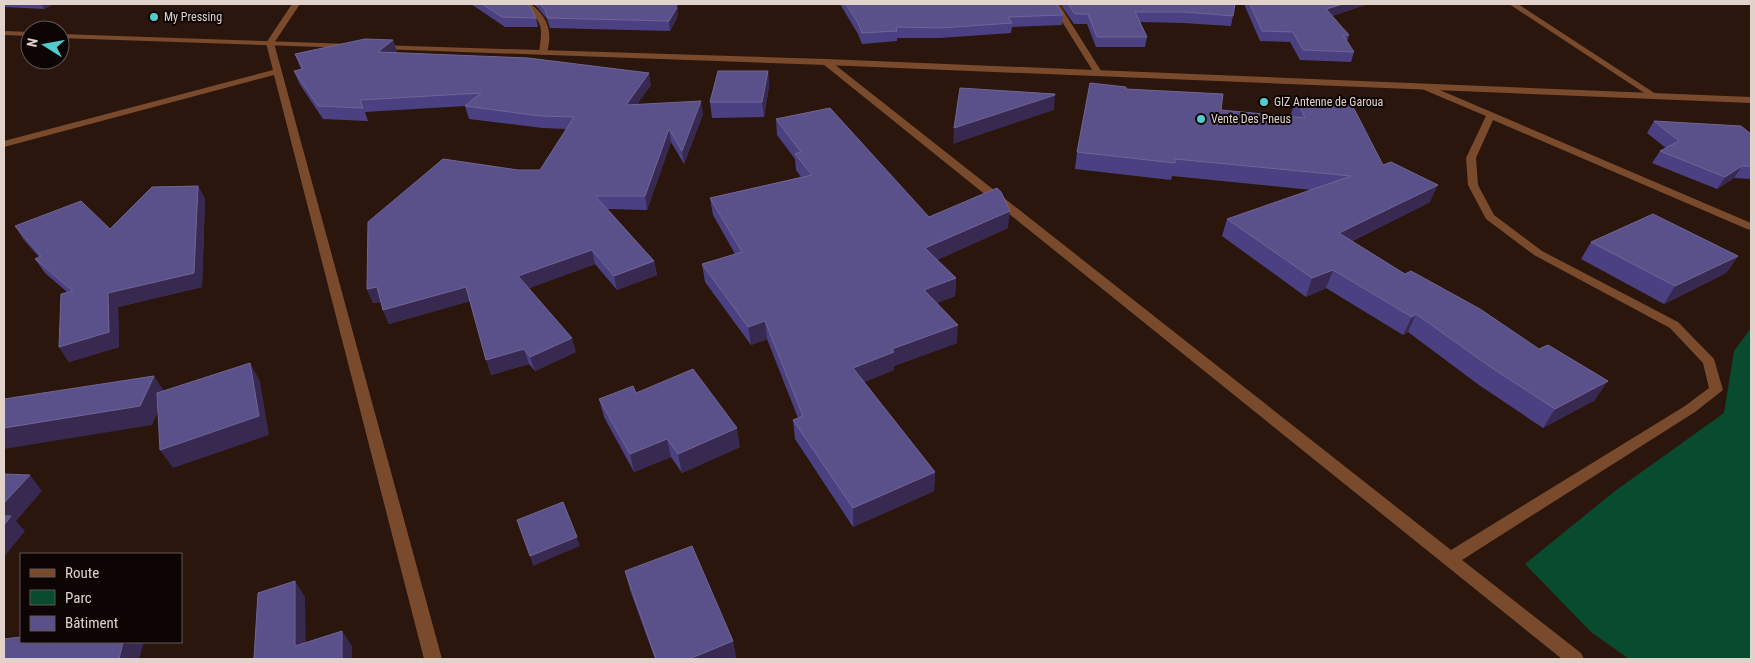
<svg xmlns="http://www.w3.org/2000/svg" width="1755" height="663" viewBox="0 0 1755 663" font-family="'Roboto Condensed',sans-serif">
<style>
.green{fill:#094b2f}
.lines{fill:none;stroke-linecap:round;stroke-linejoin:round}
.minor{fill:#7a4a2c;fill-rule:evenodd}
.tertiary{fill:#7a4a2c;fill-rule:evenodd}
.wall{fill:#4b4182}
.shaded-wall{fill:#372950}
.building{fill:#5b518a;stroke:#706594}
.poi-dot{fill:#52cdce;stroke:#0c0503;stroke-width:2}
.labels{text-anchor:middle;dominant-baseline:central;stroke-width:4;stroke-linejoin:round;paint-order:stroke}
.far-poi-label{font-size:12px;fill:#e1d2cc;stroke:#0c0503;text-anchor:start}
</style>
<rect width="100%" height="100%" fill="#2a160d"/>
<path class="green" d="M1751 328V659H1629L1591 632 1525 564 1615 491 1724 413 1734 351Z"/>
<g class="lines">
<g class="minor">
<path d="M292 4H300L274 43 442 659H424L274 75 4 147V141L273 70 266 43Z"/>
<path d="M523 4H531C548 17 554 34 546 55L539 53C543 24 543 25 523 4Z"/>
<path d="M1051 4H1059L1103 74 1102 76H1096Z"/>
<path d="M1509 4H1518L1659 96 1658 98H1652Z"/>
<path d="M823 60H829L1451 550 1685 406 1709 388 1703 363 1670 328 1534 255 1486 219 1468 185 1466 158 1486 116 1422 89V85H1428L1751 223V230L1747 229 1493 120 1476 158 1478 185 1494 215 1542 251 1678 322 1714 359 1723 390 1695 412 1462 560 1581 653 1584 659H1562L823 64Z"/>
</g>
<g class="tertiary">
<path d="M4 31 30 32V36L4 35Z"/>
<path d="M60 34 352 44 356 46 352 48 60 38Z"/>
<path d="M377 45 826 59 1751 97V103L826 65 380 49H377Z"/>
</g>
</g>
<g class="wall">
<path d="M4 4H54L44 9 4 7Z"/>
<path d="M471 4H527L536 18 538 27H505Z"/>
<path d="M533 4H678L677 18 670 31 550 28 547 19 538 8Z"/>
<path d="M840 4H1056L1063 15 1062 25 1012 27 1011 33 940 38H897V41L862 44 858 34Z"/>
<path d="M1060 4H1235L1231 26 1183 23 1140 22 1147 37 1145 47H1096L1087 24H1074Z"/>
<path d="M1244 4H1368L1332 16 1349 35 1347 41 1354 52 1351 62 1300 60 1290 42 1260 41Z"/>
<path d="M393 40 397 52 396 53 651 85 637 104 703 114 684 164 671 142 647 210 608 209 654 261 657 275 617 290 595 264 529 288 576 352 535 371 529 364 491 375 470 301 389 324 383 310 381 302 373 303 367 289 518 170H540L566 129 543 128 469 119 465 106 365 112 368 121 323 119 299 83 294 71 301 69 295 54Z"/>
<path d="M768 71 769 86 764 117 712 118 710 102Z"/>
<path d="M1126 89 1221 110 1293 117 1291 114 1296 98 1383 165 1430 202 1352 241 1595 400 1543 428 1479 385 1408 332 1403 335 1326 288 1306 297 1222 236 1227 219 1312 190 1172 176 1171 180 1075 169 1077 152Z"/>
<path d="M776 119 929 217 1008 228 937 260 956 278 955 296 937 303 957 343 894 366V370L864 382 935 472 934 491 853 527 795 439 793 420 798 418 767 339 751 345 705 282 702 264 735 254 713 215 710 198 801 177 796 170 795 159 777 135Z"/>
<path d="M1654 121 1751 134V179L1734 178 1717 189 1652 163 1660 151 1666 148 1647 133Z"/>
<path d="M198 186 205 199 202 287 118 307 119 347 69 362 59 347 67 292 45 273 35 259 39 257 24 240 15 226 110 229Z"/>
<path d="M1591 242 1738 256 1726 273 1664 304 1581 259Z"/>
<path d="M636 393 740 447 682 473 671 457 634 472 604 417 599 399Z"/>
<path d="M625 571 733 641 736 659H655L630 590Z"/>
</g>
<g class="shaded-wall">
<path d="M41 4H54L44 9Z"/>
<path d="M676 4H678L677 18 670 31 669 21Z"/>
<path d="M1343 4H1368L1323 19 1326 9Z"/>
<path d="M393 40 397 52 382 64 378 52Z"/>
<path d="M768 71 769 86 764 117 762 102Z"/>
<path d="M649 73 651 85 628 117 626 105Z"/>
<path d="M1055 95 1054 110 953 144 954 128Z"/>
<path d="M701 101 703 114 684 164 682 151Z"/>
<path d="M669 129 671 142 647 210 645 196Z"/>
<path d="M1742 166 1734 178 1717 189 1725 177Z"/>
<path d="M1438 185 1430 202 1332 250 1339 233Z"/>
<path d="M198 186 205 199 202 287 118 307 119 347 69 362 59 347 108 293Z"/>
<path d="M1010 211 1008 228 924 266 925 248Z"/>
<path d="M592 250 595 264 522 291 518 276Z"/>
<path d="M1738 256 1726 273 1664 304 1675 286Z"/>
<path d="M654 261 657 275 617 290 614 276Z"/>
<path d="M1333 270 1326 288 1306 297 1312 278Z"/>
<path d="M956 278 955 296 924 308V290Z"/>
<path d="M377 287 383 301 373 303 367 289Z"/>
<path d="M466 287 471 301 389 324 383 310Z"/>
<path d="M1416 314 1408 332 1403 335 1412 317Z"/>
<path d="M765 321 767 339 751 345 748 327Z"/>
<path d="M958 325 957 343 894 366V370L853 386V368L892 349Z"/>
<path d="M572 338 576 352 535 371 530 357Z"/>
<path d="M524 349 529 364 491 375 486 360Z"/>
<path d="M250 363 260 381 269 435 173 468 160 450Z"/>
<path d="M154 376 166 394 152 425 4 449V428Z"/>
<path d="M1608 381 1595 400 1543 428 1555 409Z"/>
<path d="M737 428 740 447 682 473 678 454Z"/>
<path d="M667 439 671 457 634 472 630 454Z"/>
<path d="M935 472 934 491 853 527V508Z"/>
<path d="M30 475 42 491 16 521 25 531 4 557V503Z"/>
<path d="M577 537 580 546 533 566 530 556Z"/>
<path d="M295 581 305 597 306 659 295 646Z"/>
<path d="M342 631 352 646V659H342Z"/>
<path d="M733 641 736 659H689Z"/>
<path d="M123 642H144L139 659H119Z"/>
</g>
<g class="building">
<path d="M482 4H527L531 8 536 18 502 17Z"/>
<path d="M540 4H676V9L669 21 548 18 545 10Z"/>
<path d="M846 4H1056L1063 15 1008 17 1012 23 940 28 896 27 897 31 862 33 858 23Z"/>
<path d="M1068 4H1235L1233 16 1185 12H1135L1147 37H1097L1088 14H1075Z"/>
<path d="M1250 4H1343L1326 9 1349 35H1343L1354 52 1303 50 1293 32 1262 31Z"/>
<path d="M365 39 393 40 378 52 528 58 649 73 626 105 701 101 682 151 669 129 645 196H595L654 261 614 276 592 250 518 276 572 338 530 357 524 349 486 360 466 287 383 310 377 287 367 289 368 222 443 159 518 170H540L574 117 540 116 465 106 481 93 360 100 363 108 318 106 294 71 303 69 295 54Z"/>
<path d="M718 71H768L762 102H710Z"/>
<path d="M1090 83 1126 87V89L1223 94 1221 110 1305 118 1296 98 1350 101 1383 165 1391 162 1438 185 1339 233 1405 274 1411 271 1480 309 1539 349 1548 345 1608 381 1555 409 1489 366 1416 314 1412 317 1333 270 1312 278 1227 219 1351 176 1175 159V163L1077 152Z"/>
<path d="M960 88 1055 94V95L954 128Z"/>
<path d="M830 108 929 217 997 188 1001 192 1010 211 925 248 956 278 924 290 958 325 892 349 894 352 853 368 935 472 853 508 793 420 803 416 765 321 748 327 702 264 742 252 710 198 812 175 795 154 801 152 776 119Z"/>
<path d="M1654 121 1741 126 1751 134V166H1742L1725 177 1660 151 1679 141Z"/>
<path d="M198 186 194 273 108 293 109 332 59 347 61 294 73 291 35 259 41 256 15 226 81 201 110 229 152 187Z"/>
<path d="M1653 214 1738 256 1675 286 1591 242Z"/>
<path d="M250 363 259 416 160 450 157 393Z"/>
<path d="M693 369 737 428 678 454 667 439 630 454 599 399 633 386 636 393Z"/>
<path d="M154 376 140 406 4 428V399Z"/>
<path d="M4 474 30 475 4 503Z"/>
<path d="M563 502 577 537 530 556 517 520Z"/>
<path d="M4 516H11L4 525Z"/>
<path d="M692 546 733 641 689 659H656L625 571Z"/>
<path d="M295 581V646L342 631V659H250L254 658 258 593Z"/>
<path d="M21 637V642H123L119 659H4V639Z"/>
</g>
<g class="poi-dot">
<circle cx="154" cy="17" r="5"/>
<circle cx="1264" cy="102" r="5"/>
<circle cx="1201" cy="119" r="5"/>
</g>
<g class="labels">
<g class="far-poi-label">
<text x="164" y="17">My Pressing</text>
<text x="1274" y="102">GIZ Antenne de Garoua</text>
<text x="1211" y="119">Vente Des Pneus</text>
</g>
</g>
<rect width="1755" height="663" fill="none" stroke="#e1d2cc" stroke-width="10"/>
<rect x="20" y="553" width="162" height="90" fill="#0c0503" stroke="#615753"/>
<rect x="30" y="569" width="25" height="8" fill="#7a4a2c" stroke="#615753"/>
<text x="65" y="578" font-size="15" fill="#e1d2cc">Route</text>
<rect x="30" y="590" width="25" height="15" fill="#094b2f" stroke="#615753"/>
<text x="65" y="603" font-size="15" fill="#e1d2cc">Parc</text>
<rect x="30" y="616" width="25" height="15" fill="#5b518a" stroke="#615753"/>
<text x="65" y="628" font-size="15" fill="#e1d2cc">Bâtiment</text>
<g transform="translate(45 45) rotate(281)"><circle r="24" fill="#0c0503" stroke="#615753"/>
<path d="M0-4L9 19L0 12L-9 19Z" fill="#52cdce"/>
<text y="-8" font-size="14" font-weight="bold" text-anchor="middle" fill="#e1d2cc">N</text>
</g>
</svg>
